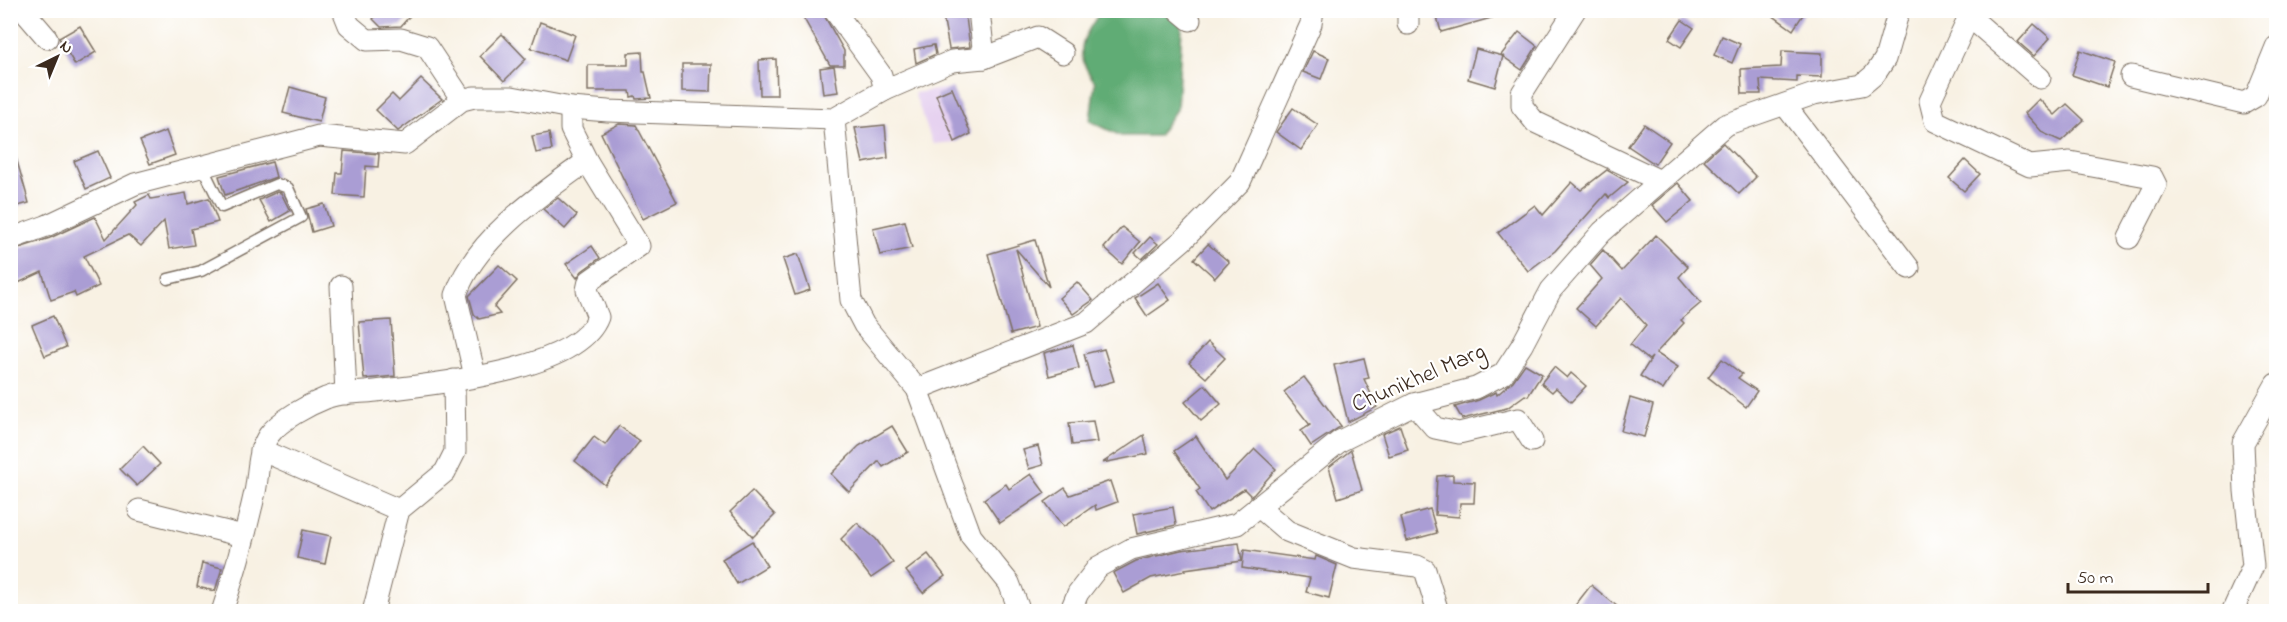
<svg xmlns="http://www.w3.org/2000/svg" width="2287" height="622" viewBox="0 0 2287 622" font-family="'Indie Flower',sans-serif">
<style>
.built{fill:#e6d2f0}
.forest{fill:#61ac75;stroke:#4e6b4a;stroke-width:1.5}
.building{fill:#aa9dd4}
.lines{fill:none;stroke-linecap:round;stroke-linejoin:round}
.lane-casing{stroke:#7d7063;stroke-width:13}
.street-casing{stroke:#7d7063;stroke-width:23}
.lane{stroke:#fff;stroke-width:10}
.street{stroke:#fff;stroke-width:21}
.labels{text-anchor:middle;dominant-baseline:central;stroke-width:4.5;stroke-linejoin:round;paint-order:stroke}
.street-label{font-size:24px;fill:#3b2a1e;stroke:#fff}
</style>
<rect width="100%" height="100%" fill="#fff"/>
<filter id="ink" filterUnits="userSpaceOnUse"><feTurbulence type="fractalNoise" baseFrequency=".0167" numOctaves="2"/><feDisplacementMap in="SourceGraphic" scale="12" xChannelSelector="R" yChannelSelector="G"/><feConvolveMatrix kernelMatrix="1 2 1 2 8 2 1 2 1" color-interpolation-filters="sRGB"/></filter>
<filter id="wash" filterUnits="userSpaceOnUse"><feTurbulence type="fractalNoise" baseFrequency=".008" numOctaves="4" result="noise"/><feDisplacementMap in="SourceGraphic" scale="24" xChannelSelector="R" yChannelSelector="G"/><feGaussianBlur stdDeviation="1.35" result="paint"/><feColorMatrix in="noise" values="0 0 0 0 0 0 0 0 0 0 0 0 0 0 0 0 0 1.4 0 .05"/><feComposite in="paint" operator="in"/></filter>
<g filter="url(#wash)">
<rect width="100%" height="100%" fill="#f8f1e3"/>
<path class="built" d="M952 88 971 134 955 142 933 144 914 93Z"/>
<path class="forest" d="M1101 11H1183L1177 108 1158 136H1121L1090 121 1095 82C1072 52 1082 39 1101 11Z"/>
<g id="blocks">
<g class="building">
<path d="M380 10H415L401 26 381 27 373 19Z"/>
<path d="M815 10H821L844 51V65H830L803 17Z"/>
<path d="M942 10H965L970 47 949 49Z"/>
<path d="M1444 10H1501L1502 15 1441 32 1436 13Z"/>
<path d="M1765 10H1806L1793 30Z"/>
<path d="M1682 20 1694 28 1681 47 1669 39Z"/>
<path d="M540 22 575 35 566 60 531 48Z"/>
<path d="M2034 24 2050 38 2034 56 2018 42Z"/>
<path d="M80 26 96 52 75 65 59 38Z"/>
<path d="M1519 32 1537 46 1522 70 1501 55Z"/>
<path d="M502 34 526 59 504 81 480 56Z"/>
<path d="M1722 36 1740 44 1732 63 1714 55Z"/>
<path d="M934 45 936 54 916 63 914 49Z"/>
<path d="M1476 49 1503 56 1495 87 1468 79Z"/>
<path d="M2080 50 2115 62 2107 87 2072 75Z"/>
<path d="M1313 51 1329 58 1321 79 1303 72Z"/>
<path d="M1782 51 1822 53V77L1797 76V82L1760 80 1761 94H1742L1741 69 1781 67Z"/>
<path d="M642 52 643 72H645L651 98 636 99 635 96 631 97 630 91H588V65H628V53Z"/>
<path d="M776 59 777 95H760L759 60Z"/>
<path d="M682 64H711L710 92 682 91Z"/>
<path d="M834 66 838 92 823 94 820 68Z"/>
<path d="M421 79 442 99 398 131 376 110 392 94 399 101Z"/>
<path d="M290 87 325 97 319 122 283 113Z"/>
<path d="M952 88 971 134 955 142 936 95Z"/>
<path d="M2039 99 2055 115 2067 104 2084 120 2061 141 2043 133 2025 113Z"/>
<path d="M1293 108 1318 125 1301 150 1276 132Z"/>
<path d="M619 124 636 125 677 202 643 219 601 133Z"/>
<path d="M1644 124 1670 142 1655 164 1628 146Z"/>
<path d="M885 125 888 158 863 163 855 128Z"/>
<path d="M166 131 175 155 150 164 140 141Z"/>
<path d="M549 133 552 150 536 153 532 136Z"/>
<path d="M1723 143 1756 177 1739 194 1704 160Z"/>
<path d="M98 151 110 178 86 189 74 161Z"/>
<path d="M344 151 379 154 378 167 366 166 364 197 335 195 337 173H342Z"/>
<path d="M10 154H15L29 203 10 208Z"/>
<path d="M1965 160 1980 174 1964 191 1949 178Z"/>
<path d="M272 162 276 177 225 195 219 176Z"/>
<path d="M1607 170 1628 182 1609 198 1606 194 1555 251 1528 271 1498 233 1535 205 1543 215 1572 182 1581 190Z"/>
<path d="M1678 183 1693 201 1667 222 1652 205Z"/>
<path d="M277 192 281 193 290 211 271 222 259 200Z"/>
<path d="M186 193 188 204 209 198 218 222 191 229 194 245 169 249 164 221 141 246 128 235 84 256 99 286 76 297 74 292 51 300 42 272 16 284 10 272V251L50 238 95 217 106 239 137 205 135 202 149 195 151 199Z"/>
<path d="M558 198 577 215 565 229 543 209Z"/>
<path d="M324 204 331 226 312 232 306 209Z"/>
<path d="M905 221 912 248 880 255 873 228Z"/>
<path d="M1122 227 1140 242 1122 264 1104 248Z"/>
<path d="M1656 235 1688 267 1679 277 1701 303 1681 320 1684 323 1656 353 1678 367 1663 390 1640 376 1652 357 1649 360 1630 345 1646 325 1621 298 1596 326 1576 308 1602 279 1590 265 1603 250 1622 271Z"/>
<path d="M1150 237 1158 244 1142 259 1135 253Z"/>
<path d="M1035 240 1049 287 1016 249 1037 327 1011 334 988 254Z"/>
<path d="M1208 244 1229 262 1215 278 1194 259Z"/>
<path d="M592 246 600 258 582 271 577 278 566 264Z"/>
<path d="M798 254 810 290 795 295 783 259Z"/>
<path d="M499 265 517 281 494 307 500 314 479 319 474 314 469 296Z"/>
<path d="M1077 282 1093 300 1073 314 1059 298Z"/>
<path d="M1158 283 1170 300 1147 316 1135 298Z"/>
<path d="M53 316 66 347 45 356 32 325Z"/>
<path d="M391 320 395 376 364 379 359 322Z"/>
<path d="M1208 342 1225 358 1206 378 1189 363Z"/>
<path d="M1073 345 1079 368 1049 376 1044 353Z"/>
<path d="M1104 349 1114 381 1093 387 1084 354Z"/>
<path d="M1364 358 1369 378 1364 379 1377 407 1348 422 1334 365Z"/>
<path d="M1722 359 1742 374 1738 378 1757 391 1746 407 1708 377Z"/>
<path d="M1525 364 1542 374 1528 396 1525 395 1507 408 1462 419 1455 407 1479 400 1496 392 1497 395 1513 381Z"/>
<path d="M1554 367 1567 378 1571 373 1586 386 1571 402 1556 388 1552 392 1541 383Z"/>
<path d="M1304 377 1341 426 1311 446 1301 431 1310 425 1284 392Z"/>
<path d="M1205 385 1221 404 1201 421 1185 402Z"/>
<path d="M1630 398 1653 405 1644 437 1621 431Z"/>
<path d="M1093 421 1097 442 1072 445 1069 423Z"/>
<path d="M619 426 640 441 605 485 575 461 594 437 605 445Z"/>
<path d="M892 426 908 452 883 467 879 461 849 492 831 474 859 446Z"/>
<path d="M1400 426 1408 450 1389 456 1382 434Z"/>
<path d="M1144 435 1148 454 1102 463Z"/>
<path d="M1196 436 1225 480 1255 449 1276 469 1254 494 1251 496 1244 489 1209 512 1196 492 1200 489 1174 451Z"/>
<path d="M143 446 160 464 137 486 120 469Z"/>
<path d="M1038 446 1043 465 1029 469 1023 450Z"/>
<path d="M1351 450 1362 490 1338 498 1329 467Z"/>
<path d="M1031 474 1045 493 1000 523 984 499 1006 484 1009 489Z"/>
<path d="M1453 475V481L1475 482 1474 503H1460L1459 517 1435 515 1437 476Z"/>
<path d="M1110 481 1117 502 1096 510 1095 505 1063 527 1045 502 1065 488 1070 495Z"/>
<path d="M752 491 775 515 753 537 730 512Z"/>
<path d="M1173 507 1176 525 1137 534 1133 514Z"/>
<path d="M1430 509 1437 533 1407 541 1401 517Z"/>
<path d="M857 523 876 539 893 563 871 578 841 539Z"/>
<path d="M303 530 331 536 325 564 297 558Z"/>
<path d="M752 541 767 566 737 584 722 559Z"/>
<path d="M1239 543 1242 561 1185 569V571L1151 578 1124 593 1113 573 1136 561 1181 550Z"/>
<path d="M1244 550 1315 560 1316 556 1337 565 1329 598 1306 592 1310 578 1242 568Z"/>
<path d="M928 554 945 576 923 593 906 571Z"/>
<path d="M202 563 222 568 215 591 197 587Z"/>
<path d="M1591 585 1624 612H1570Z"/>
</g>
</g>
</g>
<g filter="url(#ink)">
<use href="#blocks" fill-opacity="0" stroke="#7d7063" stroke-width="1.5"/>
<g class="lines">
<g class="lane-casing">
<path id="lane" d="M168 279 201 271 301 217 288 188 277 184 222 207 202 166"/>
</g>
<g class="street-casing">
<g id="street">
<path d="M23 10 47 38"/>
<path d="M343 10 349 25 367 40 401 39 427 47 462 100"/>
<path d="M979 10 984 58"/>
<path d="M1178 10 1190 20"/>
<path d="M1575 10 1522 93V106L1535 122 1660 181"/>
<path d="M1972 10 1930 101 1935 121 2030 166 2070 162 2152 177 2156 185 2129 238"/>
<path d="M1970 17 2040 78"/>
<path d="M1408 24V10"/>
<path d="M2131 76 2244 103 2256 96 2276 47"/>
<path d="M885 90 952 61 984 58 1038 37 1063 53"/>
<path d="M1785 105 1909 268"/>
<path d="M834 119 851 300 864 325 917 389 971 536 1009 583 1020 612"/>
<path d="M10 239 46 226 135 184 319 136 405 144 462 100 474 97H512L571 108 608 111 834 119 885 90 881 75 834 10"/>
<path d="M341 286 346 394"/>
<path d="M475 376 456 295C474 240 541 194 587 161"/>
<path d="M917 389 1086 323 1183 240 1240 182 1311 24 1313 10"/>
<path d="M1414 404 1435 428 1459 433 1518 419 1532 441"/>
<path d="M261 450 399 510"/>
<path d="M1258 506 1287 531 1354 558 1417 566 1425 570 1438 612"/>
<path d="M139 510 243 536"/>
<path d="M222 612C235 573 246 532 255 492 259 473 257 452 269 435 280 420 308 405 326 398 340 392 360 393 376 391 428 384 577 373 598 317L587 290 589 281 639 246 587 161 571 129V108"/>
<path d="M373 612 399 510 445 472 455 452 454 380"/>
<path d="M1070 612 1078 593 1098 567 1131 549 1237 524 1340 441 1414 404 1476 388 1503 374 1522 345 1551 290 1602 232 1725 125 1814 94 1862 85 1875 74 1885 59 1899 10"/>
<path d="M2232 612 2253 566 2245 491 2243 443 2276 384"/>
</g>
</g>
<use href="#lane" class="lane"/>
<use href="#street" class="street"/>
</g>
</g>
<g class="labels">
<g class="street-label">
<text transform="translate(1419 379) rotate(-23)">Chunikhel Marg</text>
</g>
</g>
<rect width="2287" height="622" fill="none" stroke="#fff" stroke-width="36"/>
<g transform="translate(57 57) rotate(43)" stroke="#ffffff" stroke-width="4.5" paint-order="stroke">
<path d="M0-4.5L10 22L0 15L-10 22Z" fill="#3b2a1e"/>
<text y="-9" font-size="16" font-weight="bold" text-anchor="middle" fill="#3b2a1e">N</text>
</g>
<path d="M2068 583v9h140v-9" fill="none" stroke="#3b2a1e" stroke-width="3"/>
<text x="2077" y="583" font-size="18" fill="#3b2a1e" stroke="#ffffff" stroke-width="4.5" paint-order="stroke">50 m</text>
</svg>
